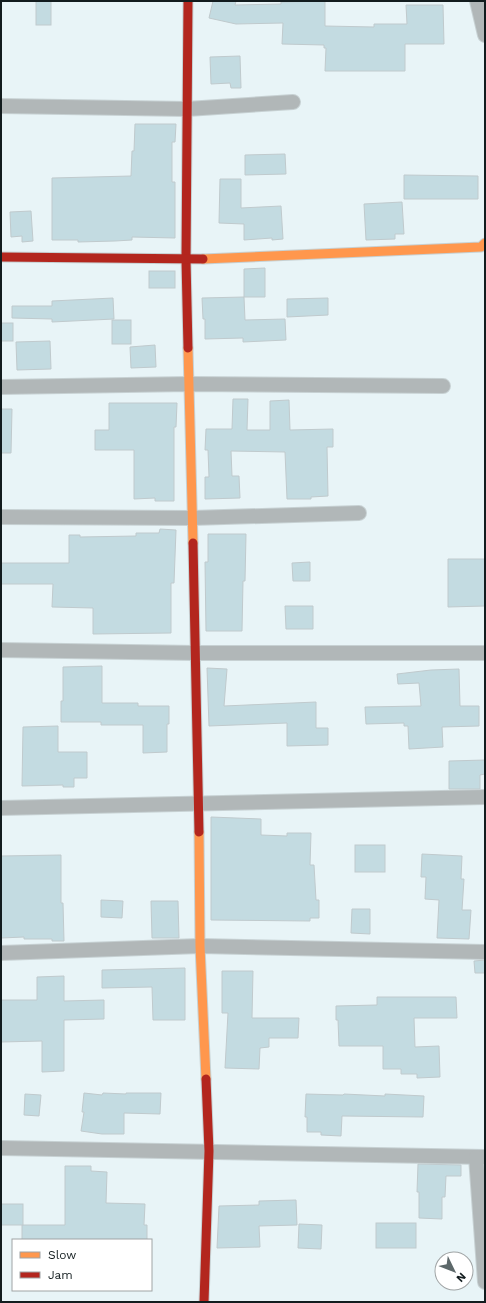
<svg xmlns="http://www.w3.org/2000/svg" width="486" height="1303" viewBox="0 0 486 1303" font-family="'Work Sans',sans-serif">
<style>
.building{fill:#c3dbe1;stroke:#c0cacd}
.lines{fill:none;stroke-linecap:round;stroke-linejoin:round}
.street-casing{stroke:#c7d1d3;stroke-width:16}
.slow-casing{stroke:#c7d1d3;stroke-width:11}
.jam-casing{stroke:#c7d1d3;stroke-width:11}
.street{stroke:#b1b7b8;stroke-width:14}
.slow{stroke:#ff974d;stroke-width:9}
.jam{stroke:#b3261e;stroke-width:9}
</style>
<rect width="100%" height="100%" fill="#e8f4f7"/>
<g class="building">
<rect x="36" y="1" width="15" height="24"/>
<path d="M213 1H236L235 5 281 4V2L325 1V26L374 27V24H407L406 5H443L444 44H405V71H325L326 48H324V45L282 44 283 23 236 24 209 18Z"/>
<path d="M240 56 241 88H231L230 83 211 84 210 57Z"/>
<path d="M135 124H176L175 142H172V182H175V238L132 237V240L115 241 78 242V240H52V178L131 176 132 151H134Z"/>
<path d="M285 154 286 174 245 175V155Z"/>
<path d="M404 175 478 176V199H404Z"/>
<path d="M220 179H241V208L281 206 283 239 272 240V238L244 240V224L219 223Z"/>
<path d="M402 202 404 234H395V239L366 240 364 204Z"/>
<path d="M31 211 33 241 22 242V236L11 237 10 212Z"/>
<path d="M265 268V297H244V269Z"/>
<rect x="149" y="271" width="26" height="17"/>
<path d="M244 297 245 320 285 319 286 340 243 342V338L205 339V319H203L202 298Z"/>
<path d="M113 298 114 319 52 322V319L12 318V306H52V301Z"/>
<path d="M328 298V315L287 317V299Z"/>
<rect x="112" y="320" width="19" height="24"/>
<rect x="1" y="323" width="12" height="18"/>
<path d="M50 341 51 369 17 370 16 342Z"/>
<path d="M155 345 156 367 131 368 130 347Z"/>
<path d="M233 399H248L247 430H270V401L289 400 290 430 333 429V447H327L328 496 311 497V499H287L285 452 231 451 232 476H239L240 498 205 499V477H209L208 450H205L206 429H232Z"/>
<path d="M109 403H177L176 427H174V501H155V498L134 499V450H95V430H109Z"/>
<path d="M1 409H12L11 453H1Z"/>
<path d="M160 529 176 530 174 583H171V633L93 634V608L52 607 53 584H1V563H69V535H80V537L136 536V533H159Z"/>
<path d="M208 534H246L245 581H243L242 631H206L205 562H208Z"/>
<path d="M448 559H485V606L448 607Z"/>
<path d="M310 562V581H293L292 563Z"/>
<path d="M285 606H313V629H286Z"/>
<path d="M102 666V703H138V706H169V724H167V752L143 753V725H101V722H61V701H63V667Z"/>
<path d="M207 668 227 669 224 706 316 702V728H328V745L287 746V723L209 726Z"/>
<path d="M459 669 460 706H479V726L442 727 443 747 409 749 408 726H404V723L366 724 365 707 421 706 419 683 398 684 397 674 431 670Z"/>
<path d="M58 726V752H87V778H74V787H63V785L22 786 23 727Z"/>
<path d="M485 760V774L480 775V789H449V761Z"/>
<path d="M211 817 261 819V835L287 836V833H311L310 865H314L316 900H319V918H310V921L211 920Z"/>
<rect x="355" y="845" width="30" height="27"/>
<path d="M422 854 462 856 461 879H464L462 910H471L469 939 437 938 439 900 425 899 426 877H421Z"/>
<path d="M61 855V903H63L64 941H52V939H24V937L1 938V856Z"/>
<path d="M101 900 123 901 122 918 101 917Z"/>
<path d="M151 901H178L179 938H152Z"/>
<path d="M352 909H370V934L351 933Z"/>
<path d="M485 960V973H475L474 961Z"/>
<path d="M185 968V1020H153L152 987 102 988V970Z"/>
<path d="M222 971H253L252 1018H299L298 1038H269V1047L260 1048 259 1069 225 1068 228 1013H222Z"/>
<path d="M64 976V1001L104 1000V1019L64 1020V1071L42 1072V1041L1 1042V1000H37V977Z"/>
<path d="M377 997H456L457 1018H414L415 1047 439 1046 440 1077 417 1078V1074H401V1069H383V1046H339L338 1020H336V1006L377 1005Z"/>
<path d="M84 1093 102 1095 103 1093 126 1094V1093H161L160 1114 124 1113V1134H102L81 1131 84 1112H82Z"/>
<path d="M25 1094 41 1095 39 1116 24 1115Z"/>
<path d="M306 1094 343 1095 344 1094 385 1096V1094L424 1096 423 1117 342 1116 341 1136 321 1135V1132H307V1117H305Z"/>
<path d="M418 1164 461 1165V1176H446L445 1197H442V1219L419 1218V1192H417Z"/>
<path d="M65 1166H91V1171L107 1172 106 1203 145 1204 144 1225H147V1240H22V1225H65Z"/>
<path d="M296 1200 297 1225 259 1226 260 1247 217 1248 219 1206 259 1205V1201Z"/>
<rect x="1" y="1204" width="22" height="21"/>
<rect x="376" y="1223" width="40" height="25"/>
<path d="M299 1224 322 1225 321 1249 298 1248Z"/>
</g>
<g class="lines">
<g class="street-casing">
<g id="street">
<path d="M477 1 485 35"/>
<path d="M1 106 187 109 293 102"/>
<path d="M1 387 189 384 443 386"/>
<path d="M1 517 192 518 359 513"/>
<path d="M1 650 195 653H485"/>
<path d="M1 808 485 797"/>
<path d="M1 953 200 946 485 952"/>
<path d="M1 1148 485 1157"/>
<path d="M476 1157 485 1282"/>
</g>
</g>
<g class="slow-casing">
<g id="slow">
<path d="M203 259 481 247 485 243"/>
<path d="M188 348 193 543"/>
<path d="M199 832 200 946 206 1079"/>
</g>
</g>
<g class="jam-casing">
<g id="jam">
<path d="M188 1 186 260 188 348"/>
<path d="M1 257 203 259"/>
<path d="M193 543 199 832"/>
<path d="M204 1302 209 1151 206 1079"/>
</g>
</g>
<use href="#street" class="street"/>
<use href="#slow" class="slow"/>
<use href="#jam" class="jam"/>
</g>
<rect width="486" height="1303" fill="none" stroke="#121c1e" stroke-width="4"/>
<rect x="12" y="1239" width="140" height="52" fill="#ffffff" stroke="#a0a4a5"/>
<rect x="20" y="1252" width="20" height="6" fill="#ff974d" stroke="#a0a4a5"/>
<text x="48" y="1259" font-size="12" fill="#121c1e">Slow</text>
<rect x="20" y="1272" width="20" height="6" fill="#b3261e" stroke="#a0a4a5"/>
<text x="48" y="1279" font-size="12" fill="#121c1e">Jam</text>
<g transform="translate(454 1271) rotate(133)"><circle r="19" fill="#ffffff" stroke="#a0a4a5"/>
<path d="M0-3L7 15L0 10L-7 15Z" fill="#5d686a"/>
<text y="-6" font-size="11" font-weight="bold" text-anchor="middle" fill="#121c1e">N</text>
</g>
</svg>
